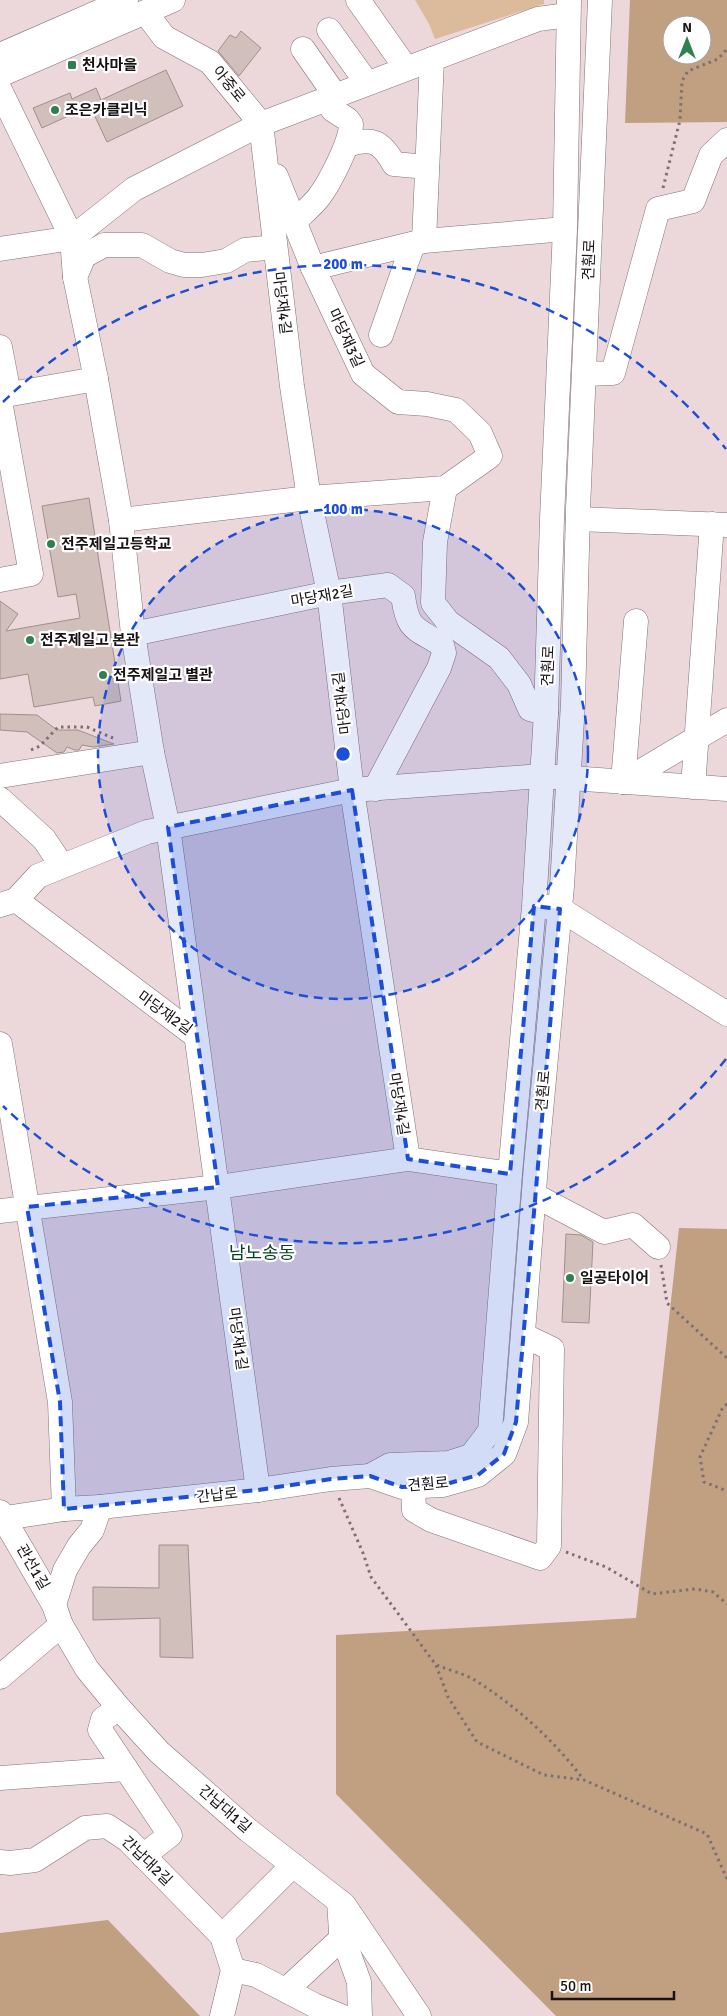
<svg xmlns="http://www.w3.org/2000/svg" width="727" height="2016" viewBox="0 0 727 2016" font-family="Signika,'Noto Sans KR',sans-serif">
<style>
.green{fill:#dbbb9c}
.forest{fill:#c0a081;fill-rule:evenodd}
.building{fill:#d0bfba;stroke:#a08f8a}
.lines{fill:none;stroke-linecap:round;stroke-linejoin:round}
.minor-casing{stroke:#837275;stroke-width:25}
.path{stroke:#7d7072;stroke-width:3;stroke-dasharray:2.5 4;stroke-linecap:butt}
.minor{stroke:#fff;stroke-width:24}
.marked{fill:#1d4ed8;fill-opacity:0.2;stroke:#1d4ed8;stroke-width:4;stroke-dasharray:10 6;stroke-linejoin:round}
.ring{fill:none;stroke:#1d4ed8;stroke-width:2.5;stroke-dasharray:9 6}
.poi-dot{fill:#2f8051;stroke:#fff;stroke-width:2}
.labels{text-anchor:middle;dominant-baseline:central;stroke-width:4.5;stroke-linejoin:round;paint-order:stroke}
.poi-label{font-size:15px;font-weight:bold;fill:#191314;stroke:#fff;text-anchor:start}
.street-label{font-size:15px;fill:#191314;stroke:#fff}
.quarter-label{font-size:18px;fill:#044223;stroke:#fff}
.centre{fill:#1d4ed8;stroke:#fff;stroke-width:2.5}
.ring-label{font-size:15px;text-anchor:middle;font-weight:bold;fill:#1d4ed8;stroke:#fff;stroke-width:4.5;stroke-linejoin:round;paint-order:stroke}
</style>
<rect width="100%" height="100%" fill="#ecd8db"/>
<path class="green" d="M415 0H544V4L435 39 429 24Z"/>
<g class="forest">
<path d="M630 0H727V122L625 123ZM672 25H702V55H672Z"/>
<path d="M679 1228 727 1229V2016H556L336 1794V1635L636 1618Z"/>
<path d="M108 1920 200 2016H0V1933Z"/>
</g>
<g class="building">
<path d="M241 31 261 48 239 76 218 51 230 35 236 38Z"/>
<path d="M166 70 183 106 107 142 90 106 42 128 33 108 70 93 72 99 96 88 101 100Z"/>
<path d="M89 498 121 701 95 706 93 697 34 707 28 674 0 679V601L18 614 6 631 80 618 76 594 58 597 42 506Z"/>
<path d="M0 714 37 715 57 730H78L114 744 93 747 82 745 79 750H75L67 747 64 752 57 753 27 732 0 730Z"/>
<path d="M566 1234 581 1235 593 1242 589 1323 562 1322Z"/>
<path d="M159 1545H188L193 1658 160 1657V1618L93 1620V1587L159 1588Z"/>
</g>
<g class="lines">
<g class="minor-casing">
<g id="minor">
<path d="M358 0 406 68"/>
<path d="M146 13 164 37 210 62 261 124 292 386 309 498 329 593 352 790 408 1159"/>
<path d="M329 30 367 83"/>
<path d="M303 49 335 95"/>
<path d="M0 55 126 0"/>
<path d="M0 75 173 0"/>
<path d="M0 90 72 238 75 277 96 379 121 520 133 634 152 752 168 827 258 1490"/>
<path d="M347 145C372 137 381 141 394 164L427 167"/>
<path d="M294 222C302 214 312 206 319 197 330 182 351 142 351 124L347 119 333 110 326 99"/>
<path d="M424 241 432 59"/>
<path d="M0 249 72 238 134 189 261 124 538 19 568 15"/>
<path d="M313 268 424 241 565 229"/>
<path d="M75 277 84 256 104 245H142L170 261 184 265H202L226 261 245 250 275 247"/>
<path d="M381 335 413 244"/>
<path d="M0 347 9 394"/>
<path d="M585 374 613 373 658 209 693 201 711 155 727 140"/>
<path d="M0 396 96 379"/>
<path d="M0 401 31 574 0 580"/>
<path d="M445 488 435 542 433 603 448 622 499 658 519 684 530 709 546 713"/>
<path d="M578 519 727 525"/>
<path d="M121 520 309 498 445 488 490 456 480 433 456 410 427 404 398 402 363 374 313 268 276 176"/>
<path d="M133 634 329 593 388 585 403 596C408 632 415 627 442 645L444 653 439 668 375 789"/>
<path d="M0 776 152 752"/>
<path d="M623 782 636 621"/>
<path d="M623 782 727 720"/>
<path d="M693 787 712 524"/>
<path d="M0 799 44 839 62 866"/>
<path d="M16 900 196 1036"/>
<path d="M0 905 16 900 38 876 147 832 352 790 542 776 727 789"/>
<path d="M546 907 560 909 727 1014"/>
<path d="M0 1044 60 1402 64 1509"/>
<path d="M534 1195 604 1232 633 1225 658 1247"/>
<path d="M0 1211 218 1187 408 1159 510 1174"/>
<path d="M370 1476 390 1465 449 1463 471 1456 490 1431 510 1174 534 906 546 713 552 519 565 229 569 0"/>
<path d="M413 1486 414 1510 431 1520 540 1558 549 1546 552 1349 523 1335"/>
<path d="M0 1512 54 1605 61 1625 87 1669 119 1708 159 1752 248 1830 344 1905 419 2016"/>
<path d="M5 1518 64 1509 100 1507 258 1490 331 1479 370 1476 402 1487 443 1485 478 1475 504 1454 516 1422 536 1165 562 886 573 703 578 509 600 0"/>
<path d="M54 1605 65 1570 79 1546 92 1530 100 1507"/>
<path d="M0 1677 61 1625"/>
<path d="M119 1708 103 1719 100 1730 170 1835 143 1856"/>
<path d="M0 1778 126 1769"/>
<path d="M0 1862 10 1863 35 1860 85 1828 107 1826 128 1840 222 1936 233 1970 222 2016"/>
<path d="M339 1901 341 1932 359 1982 360 2016"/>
<path d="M222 1936 293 1865"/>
<path d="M233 1970 256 1975 314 2005 341 2016"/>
<path d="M286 1990 343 1937"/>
</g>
</g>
<g class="path">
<path d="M663 188 680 120 682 81 688 71 718 59 727 49"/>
<path d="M31 750 40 746 58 727H87L113 738"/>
<path d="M661 1265 667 1303 727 1358"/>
<path d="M727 1404 723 1407 700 1457 704 1482 727 1491"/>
<path d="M339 1498 363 1553 371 1577 436 1665 448 1697 477 1742 544 1775 584 1780 707 1834 727 1879"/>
<path d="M566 1552 606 1567 652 1594 695 1589 713 1592 727 1604"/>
<path d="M437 1665C448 1670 462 1673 473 1679 515 1705 554 1740 583 1779"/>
</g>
<use href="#minor" class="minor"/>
</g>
<path class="marked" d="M352 790 408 1159 510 1174 534 906 560 909 516 1422 504 1454 478 1475 443 1485 402 1487 370 1476 331 1479 258 1490 64 1509 60 1402 27 1207 218 1187 168 827Z"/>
<circle cx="343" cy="754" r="245" fill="#1d4ed8" fill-opacity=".12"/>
<g class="ring">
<circle cx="343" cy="754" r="245"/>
<path d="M726 1059A490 490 0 0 1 3 1106M3 402A490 490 0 0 1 726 449"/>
</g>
<g class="poi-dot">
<rect x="67" y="60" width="10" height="10" rx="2.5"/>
<circle cx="55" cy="110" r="5"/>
<circle cx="51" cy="544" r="5"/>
<circle cx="30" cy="640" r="5"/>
<circle cx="103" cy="675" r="5"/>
<circle cx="570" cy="1278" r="5"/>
</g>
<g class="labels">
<g class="poi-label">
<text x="82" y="65">천사마을</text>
<text x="65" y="110">조은카클리닉</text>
<text x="61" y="544">전주제일고등학교</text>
<text x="40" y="640">전주제일고 본관</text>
<text x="113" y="675">전주제일고 별관</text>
<text x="580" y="1278">일공타이어</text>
</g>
<g class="street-label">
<text transform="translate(229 84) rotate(50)">아중로</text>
<text transform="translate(589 260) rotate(-88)">견훤로</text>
<text transform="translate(282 303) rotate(83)">마당재4길</text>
<text transform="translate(346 338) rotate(65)">마당재3길</text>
<text transform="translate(322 596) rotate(-10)">마당재2길</text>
<text transform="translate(548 666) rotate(-88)">견훤로</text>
<text transform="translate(342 703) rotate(-97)">마당재4길</text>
<text transform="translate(165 1013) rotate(36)">마당재2길</text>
<text transform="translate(543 1091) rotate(-85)">견훤로</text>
<text transform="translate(399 1104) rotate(81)">마당재4길</text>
<text transform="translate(238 1339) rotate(82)">마당재1길</text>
<text transform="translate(428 1484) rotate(-5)">견훤로</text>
<text transform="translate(217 1495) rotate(-6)">간납로</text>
<text transform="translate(33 1567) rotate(60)">관선1길</text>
<text transform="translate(225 1809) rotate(41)">간납대1길</text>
<text transform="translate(147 1861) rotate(44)">간납대2길</text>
</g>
<g class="quarter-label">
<text x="262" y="1253">남노송동</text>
</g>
</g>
<circle cx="343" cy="754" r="8" class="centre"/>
<g class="ring-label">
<text x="343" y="269">200 m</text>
<text x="343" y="514">100 m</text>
</g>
<g transform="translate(687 40)"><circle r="24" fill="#ffffff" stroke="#a3a1a1"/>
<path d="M0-4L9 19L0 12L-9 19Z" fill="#2f8051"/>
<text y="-8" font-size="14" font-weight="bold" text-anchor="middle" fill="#191314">N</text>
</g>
<path d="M552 1991v8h122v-8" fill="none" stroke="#191314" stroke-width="2.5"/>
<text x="560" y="1991" font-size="15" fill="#191314" stroke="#ffffff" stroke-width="4" paint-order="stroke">50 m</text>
</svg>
